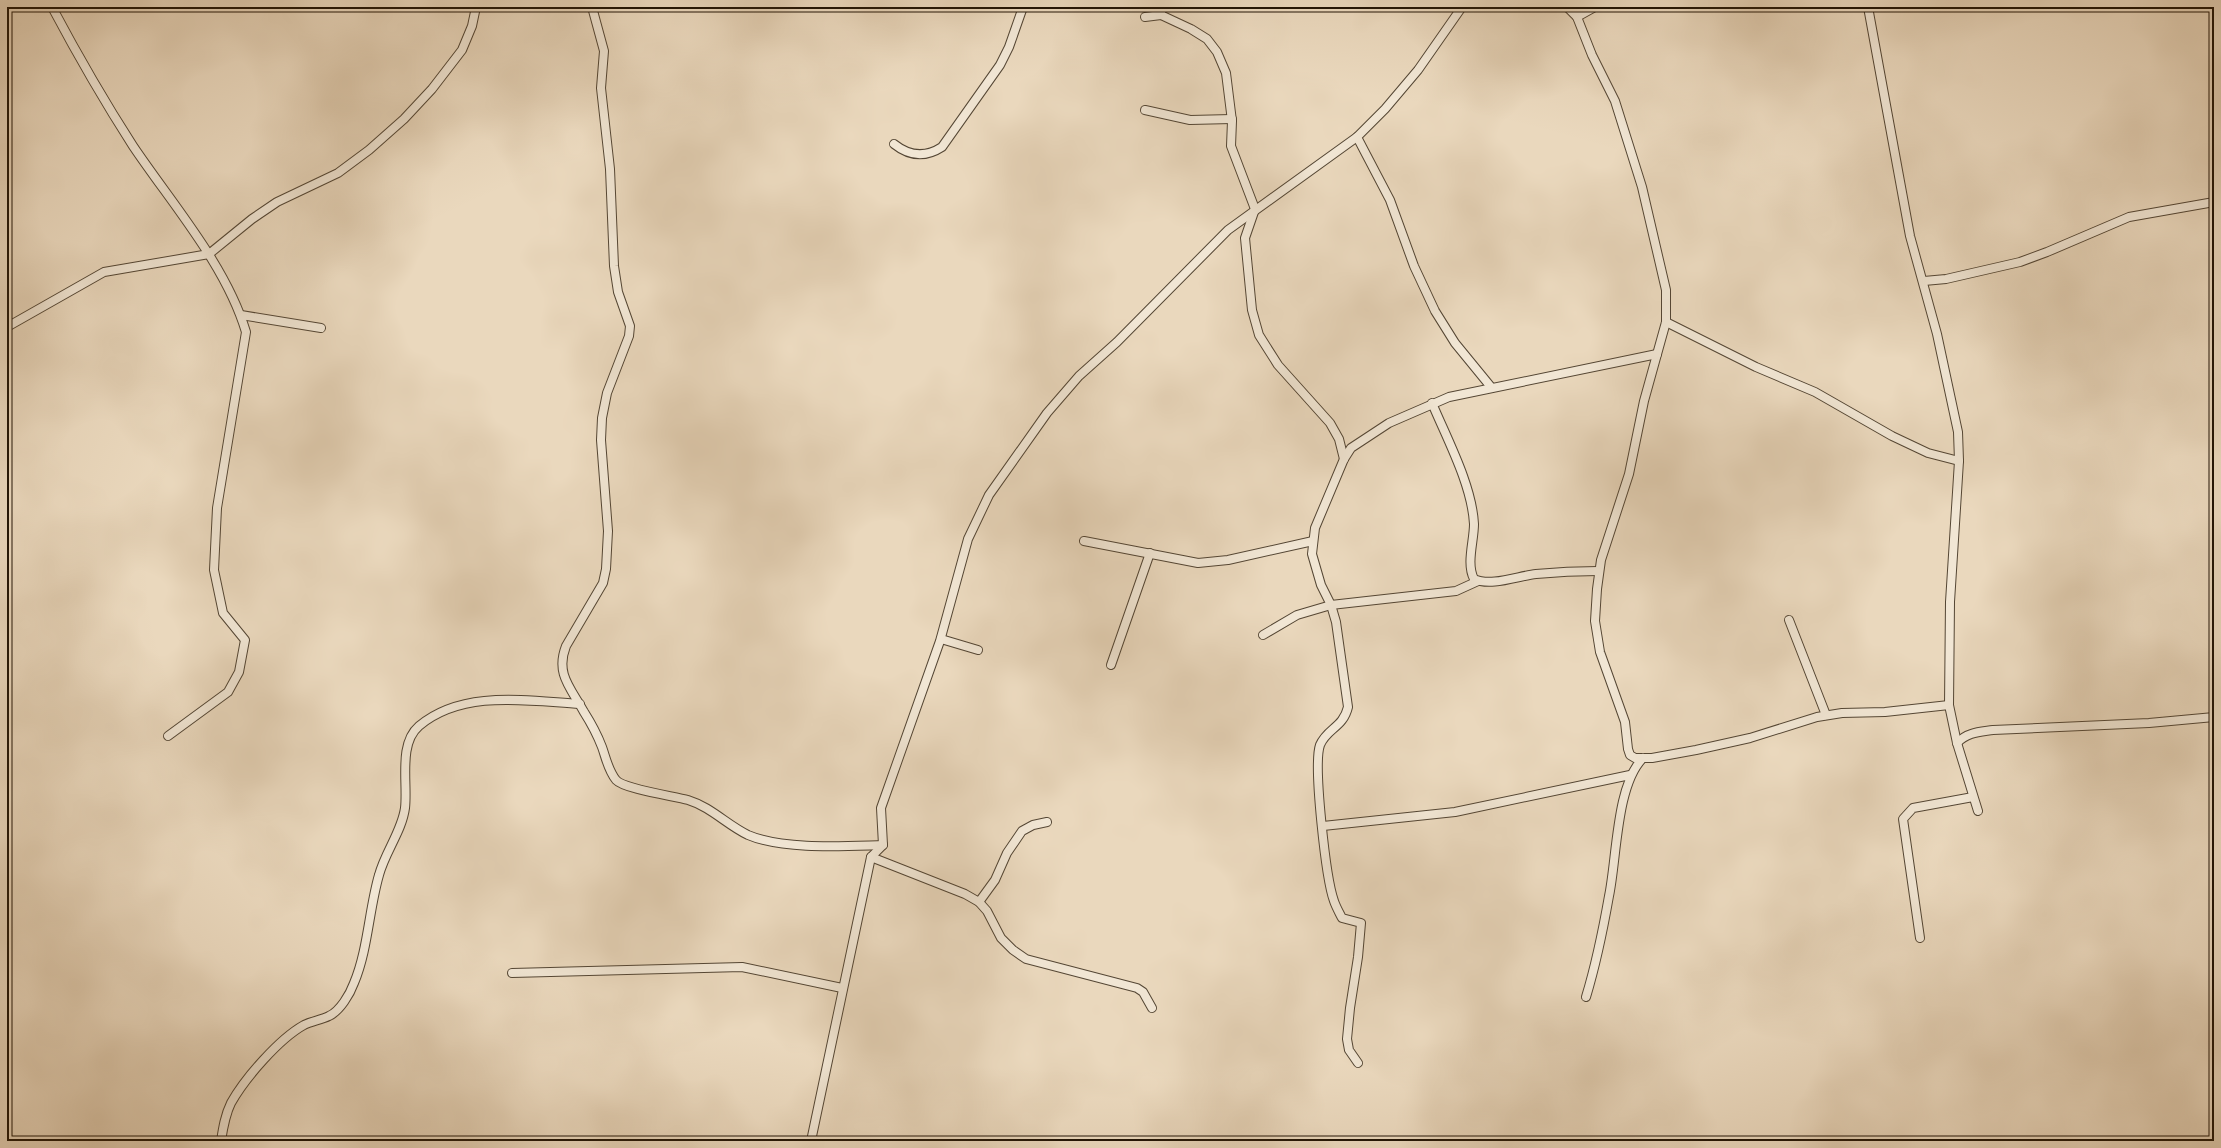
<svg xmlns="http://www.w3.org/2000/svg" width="2221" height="1148" viewBox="0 0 2221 1148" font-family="'Libre Bodoni',serif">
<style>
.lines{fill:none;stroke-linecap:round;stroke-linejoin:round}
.minor-casing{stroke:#544634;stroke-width:10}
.minor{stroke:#f1e6d4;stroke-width:8}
</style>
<rect width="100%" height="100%" fill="#ead8bd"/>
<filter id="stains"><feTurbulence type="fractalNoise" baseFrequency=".005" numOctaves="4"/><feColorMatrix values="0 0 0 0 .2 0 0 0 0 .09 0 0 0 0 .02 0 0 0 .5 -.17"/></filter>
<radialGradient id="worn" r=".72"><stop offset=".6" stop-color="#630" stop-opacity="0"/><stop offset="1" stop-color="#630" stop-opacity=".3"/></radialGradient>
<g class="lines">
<g class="minor-casing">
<g id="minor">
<path d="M52 7C77 54 104 101 133 146 172 204 226 265 246 332L217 508 214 570 223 613 245 640 239 672 228 692 168 736"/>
<path d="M592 7 604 51 601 88 610 169 614 266 618 292 630 326 629 336 607 393 602 418 601 440 608 531 606 569 603 583 566 646C555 674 571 688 584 712 591 723 597 734 602 747 606 758 608 770 616 780 624 789 673 796 688 800 711 807 727 825 748 835 783 850 845 846 883 845"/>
<path d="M1161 7V15L1191 29 1207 39 1217 52 1226 73 1232 121 1231 146 1255 209 1245 238 1252 310 1259 335 1278 365 1330 423 1339 439 1344 459"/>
<path d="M1567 7 1577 17 1592 55 1615 101 1642 187 1666 290V322L1644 401 1629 474 1601 560 1597 589 1595 621 1600 652 1625 722 1628 749 1630 755 1635 758H1652L1696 750 1750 738 1817 717 1842 713 1885 712 1949 705"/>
<path d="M1868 7 1910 236 1937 334 1958 432 1959 461 1950 602 1949 705 1957 743 1978 811"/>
<path d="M1145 17 1161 15"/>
<path d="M1577 17 1595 7"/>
<path d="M1145 110 1190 120 1232 119"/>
<path d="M1357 137 1390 200 1414 266 1435 311 1455 343 1491 387"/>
<path d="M894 144C909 156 925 158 942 147L1000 65 1009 47 1023 7"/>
<path d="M1924 281 1946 279 2020 262 2047 252 2129 217 2214 202"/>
<path d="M241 315 321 328"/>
<path d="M1666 322 1756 367 1815 392 1892 436 1928 453 1959 461"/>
<path d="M7 327 104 272 209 254 252 219 277 202 338 173 369 150 404 119 432 89 462 50 472 26 476 7"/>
<path d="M1432 403C1447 439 1472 485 1474 524 1474 541 1466 564 1474 579 1491 587 1518 576 1536 574 1557 572 1577 571 1598 571"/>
<path d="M1084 541 1198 563 1228 560 1313 541"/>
<path d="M1789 620 1826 715"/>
<path d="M1263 635 1297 615 1331 605 1456 591 1478 581"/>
<path d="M941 639 978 650"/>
<path d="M1111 665 1150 553"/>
<path d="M1957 743C1967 732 1980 732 1993 730L2149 723 2214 717"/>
<path d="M1323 826 1455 812 1630 775"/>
<path d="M871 857 965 894 979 902 987 911 1001 938 1013 950 1026 959 1137 988 1143 992 1152 1008"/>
<path d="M979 902 995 880 1007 853 1022 831 1033 825 1047 822"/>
<path d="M1920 938 1903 819 1913 808 1973 797"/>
<path d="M512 973 742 967 842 988"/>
<path d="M1586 997C1596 964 1603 930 1609 896 1617 858 1616 785 1643 758"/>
<path d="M1358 1063 1349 1050 1347 1039 1350 1008 1358 957 1361 923 1342 918C1339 912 1336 907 1334 901 1326 879 1313 765 1320 745 1327 728 1343 728 1348 707L1336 622 1331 605 1321 585 1312 554 1315 528 1344 459 1351 448 1389 423 1449 397 1657 354"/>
<path d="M221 1141C223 1128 225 1115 231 1103 245 1078 279 1039 304 1025 312 1021 321 1020 329 1016 340 1011 350 994 354 983 368 950 369 909 379 875 385 852 402 831 405 808 408 783 398 744 419 726 463 689 528 701 580 704"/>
<path d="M811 1141 871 857 883 845 881 808 940 641 968 539 989 495 1047 413 1079 376 1117 342 1228 230 1357 137 1385 109 1418 70 1462 7"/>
</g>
</g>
<use href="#minor" class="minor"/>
</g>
<rect width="2221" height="1148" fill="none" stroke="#ead8bd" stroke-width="24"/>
<rect x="8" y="8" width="2205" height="1132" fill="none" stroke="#221506" stroke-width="2"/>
<rect x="12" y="12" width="2197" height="1124" fill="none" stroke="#221506"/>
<rect width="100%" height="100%" filter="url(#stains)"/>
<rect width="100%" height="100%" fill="url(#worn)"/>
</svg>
